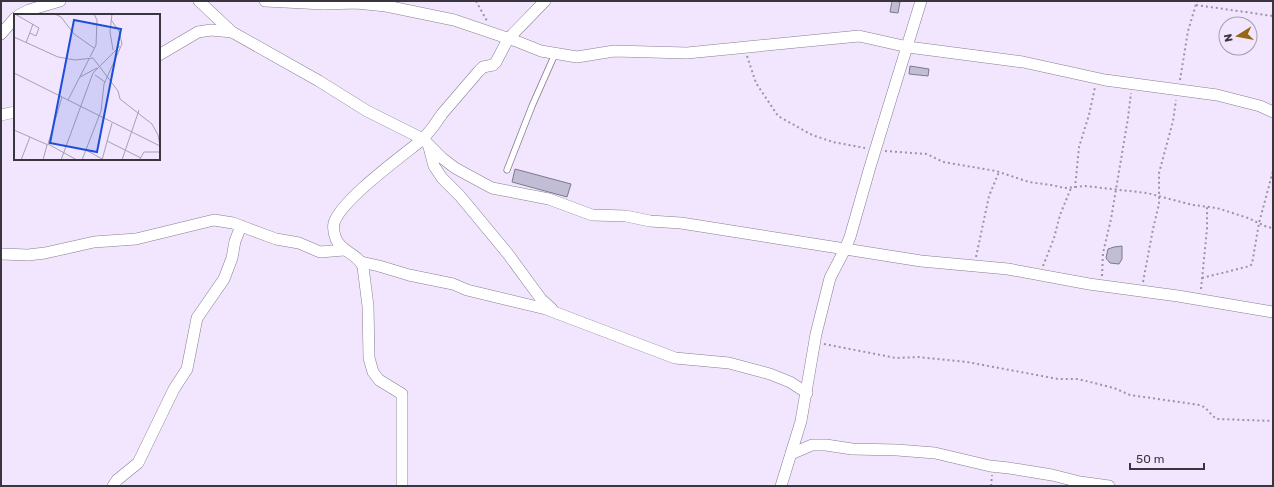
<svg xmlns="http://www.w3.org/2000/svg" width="1274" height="487" viewBox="0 0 1274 487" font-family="Rubik,sans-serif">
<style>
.building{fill:#c0bdd4;stroke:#7d7a8f}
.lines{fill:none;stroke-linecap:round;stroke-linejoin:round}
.service-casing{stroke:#877e92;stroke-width:7}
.minor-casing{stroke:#877e92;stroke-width:12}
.path{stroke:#9b94a4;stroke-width:2;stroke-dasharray:2 3;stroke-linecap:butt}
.service{stroke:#fff;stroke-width:5.5}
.minor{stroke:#fff;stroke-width:11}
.inset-road{fill:none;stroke:#a8a0b1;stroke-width:1}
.view{fill:#1d4ed8;fill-opacity:0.15;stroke:#1d4ed8;stroke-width:2}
.inset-edge{fill:none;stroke:#3a363f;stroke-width:2}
</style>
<rect width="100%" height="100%" fill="#f1e6fd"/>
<g class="building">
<path d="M892 1 900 2 898 13 890 12Z"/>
<path d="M910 66 929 69 928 76 909 74Z"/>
<path d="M515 169 571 184 567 197 512 182Z"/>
<path d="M1122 246V259L1119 264 1110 263 1106 258 1108 249 1114 247Z"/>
</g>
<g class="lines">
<g class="service-casing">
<path id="service" d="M507 170 532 106 555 54"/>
</g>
<g class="minor-casing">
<g id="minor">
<path d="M199 1 232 32 319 81 367 111 423 139 442 158 455 168 492 188 549 199 592 215 626 216 650 221 681 223 921 261 1008 269 1089 284 1178 296 1273 312"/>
<path d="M265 1 324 4 356 3 386 6 454 20 516 41 541 51 577 57 614 51 687 53 859 36 908 47 1023 62 1105 80 1217 95 1260 106 1273 112"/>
<path d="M19 15 29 10 60 1"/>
<path d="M1 34 15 18"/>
<path d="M159 55 198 32 211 30 232 32"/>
<path d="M1 115 15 112"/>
<path d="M429 147 434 166 442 178 460 196 508 254 541 299 552 309"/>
<path d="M1 254 28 255 45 253 94 242 136 239 214 220 233 223 276 239 299 243 320 252 344 250"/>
<path d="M361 262 379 266 409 275 453 284 467 290 546 309 675 358 729 363 770 374 790 382 807 393"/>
<path d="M791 454 812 445H826L852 449 897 450 935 453 990 466 1009 468 1052 475 1080 482 1109 486"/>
<path d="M113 486 117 480 138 463 174 389 187 369 197 318 224 279 232 258 235 241 241 226"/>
<path d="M402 486V394L379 380 373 372 369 358 368 306 363 267C359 254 341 252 336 239 334 234 333 228 334 223 341 200 402 156 423 139L433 127 442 114 478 72 483 67 493 65 496 62 508 39 545 1"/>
<path d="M781 486 801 421 816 334 830 278 845 249 850 237 870 167 921 1"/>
</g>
</g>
<g class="path">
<path d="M476 1 487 21"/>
<path d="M1196 5 1273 16"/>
<path d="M747 56 756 83 778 116 812 135 833 142 865 148"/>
<path d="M1180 80 1188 31 1197 1"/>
<path d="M885 151 927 154 943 162 996 171 1029 182 1051 185 1065 188 1085 186 1147 193 1193 205 1217 208 1248 218 1267 227 1273 228"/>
<path d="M1075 188 1079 147 1089 115 1095 87"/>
<path d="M976 257 989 196 999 172"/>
<path d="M1043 266 1054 238 1060 215 1071 188"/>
<path d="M1102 276 1103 253 1111 219 1128 118 1131 93"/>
<path d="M1202 278 1250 266 1252 264 1259 223 1273 171"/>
<path d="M1143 282 1153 229 1159 204V173L1173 121 1176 100"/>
<path d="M1201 289 1207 229V207"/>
<path d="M824 344 896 358 918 357 967 362 1058 379H1078L1114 388 1130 395 1200 405C1208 408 1210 415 1217 419L1273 421"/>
<path d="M991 486 992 475"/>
</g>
<use href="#service" class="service"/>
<use href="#minor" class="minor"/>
</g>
<g transform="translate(14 14)">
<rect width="146" height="146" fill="#f1e6fd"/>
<path class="inset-road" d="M41 0 47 3 60 20 80 34M98 0 96 18 99 36M0 2 1 0 25 14 22 22 16 19M0 23 44 43 61 46 79 44 104 77 106 85 138 110 144 121 146 132M12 29 19 10M76 43 82 31 83 6 80 0M0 59 146 132M81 61 91 68M66 63 83 54M48 83 34 130 63 146M54 86 75 45M0 116 34 131M93 127 127 144M72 136 88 145M126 145 130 138H146M7 146 16 123M29 146 33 131M47 146 79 59 106 32M68 146 87 97 90 70 108 30 105 17 97 6M88 146 98 109M108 146 125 96"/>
<path class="view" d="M60 6 107 15 83 138 36 129Z"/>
<rect width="146" height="146" class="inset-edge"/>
</g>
<rect width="1274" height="487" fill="none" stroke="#3a363f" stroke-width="4"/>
<g transform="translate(1238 36) rotate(259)"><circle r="19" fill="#f1e6fd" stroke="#a8a0b1"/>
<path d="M0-3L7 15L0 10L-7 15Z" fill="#966717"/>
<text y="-6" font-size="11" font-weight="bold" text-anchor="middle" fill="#3a363f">N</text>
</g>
<path d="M1130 463v6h74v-6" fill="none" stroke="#3a363f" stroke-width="2"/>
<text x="1136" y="463" font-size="12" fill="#3a363f" stroke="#f1e6fd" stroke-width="3" paint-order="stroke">50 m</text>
</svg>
